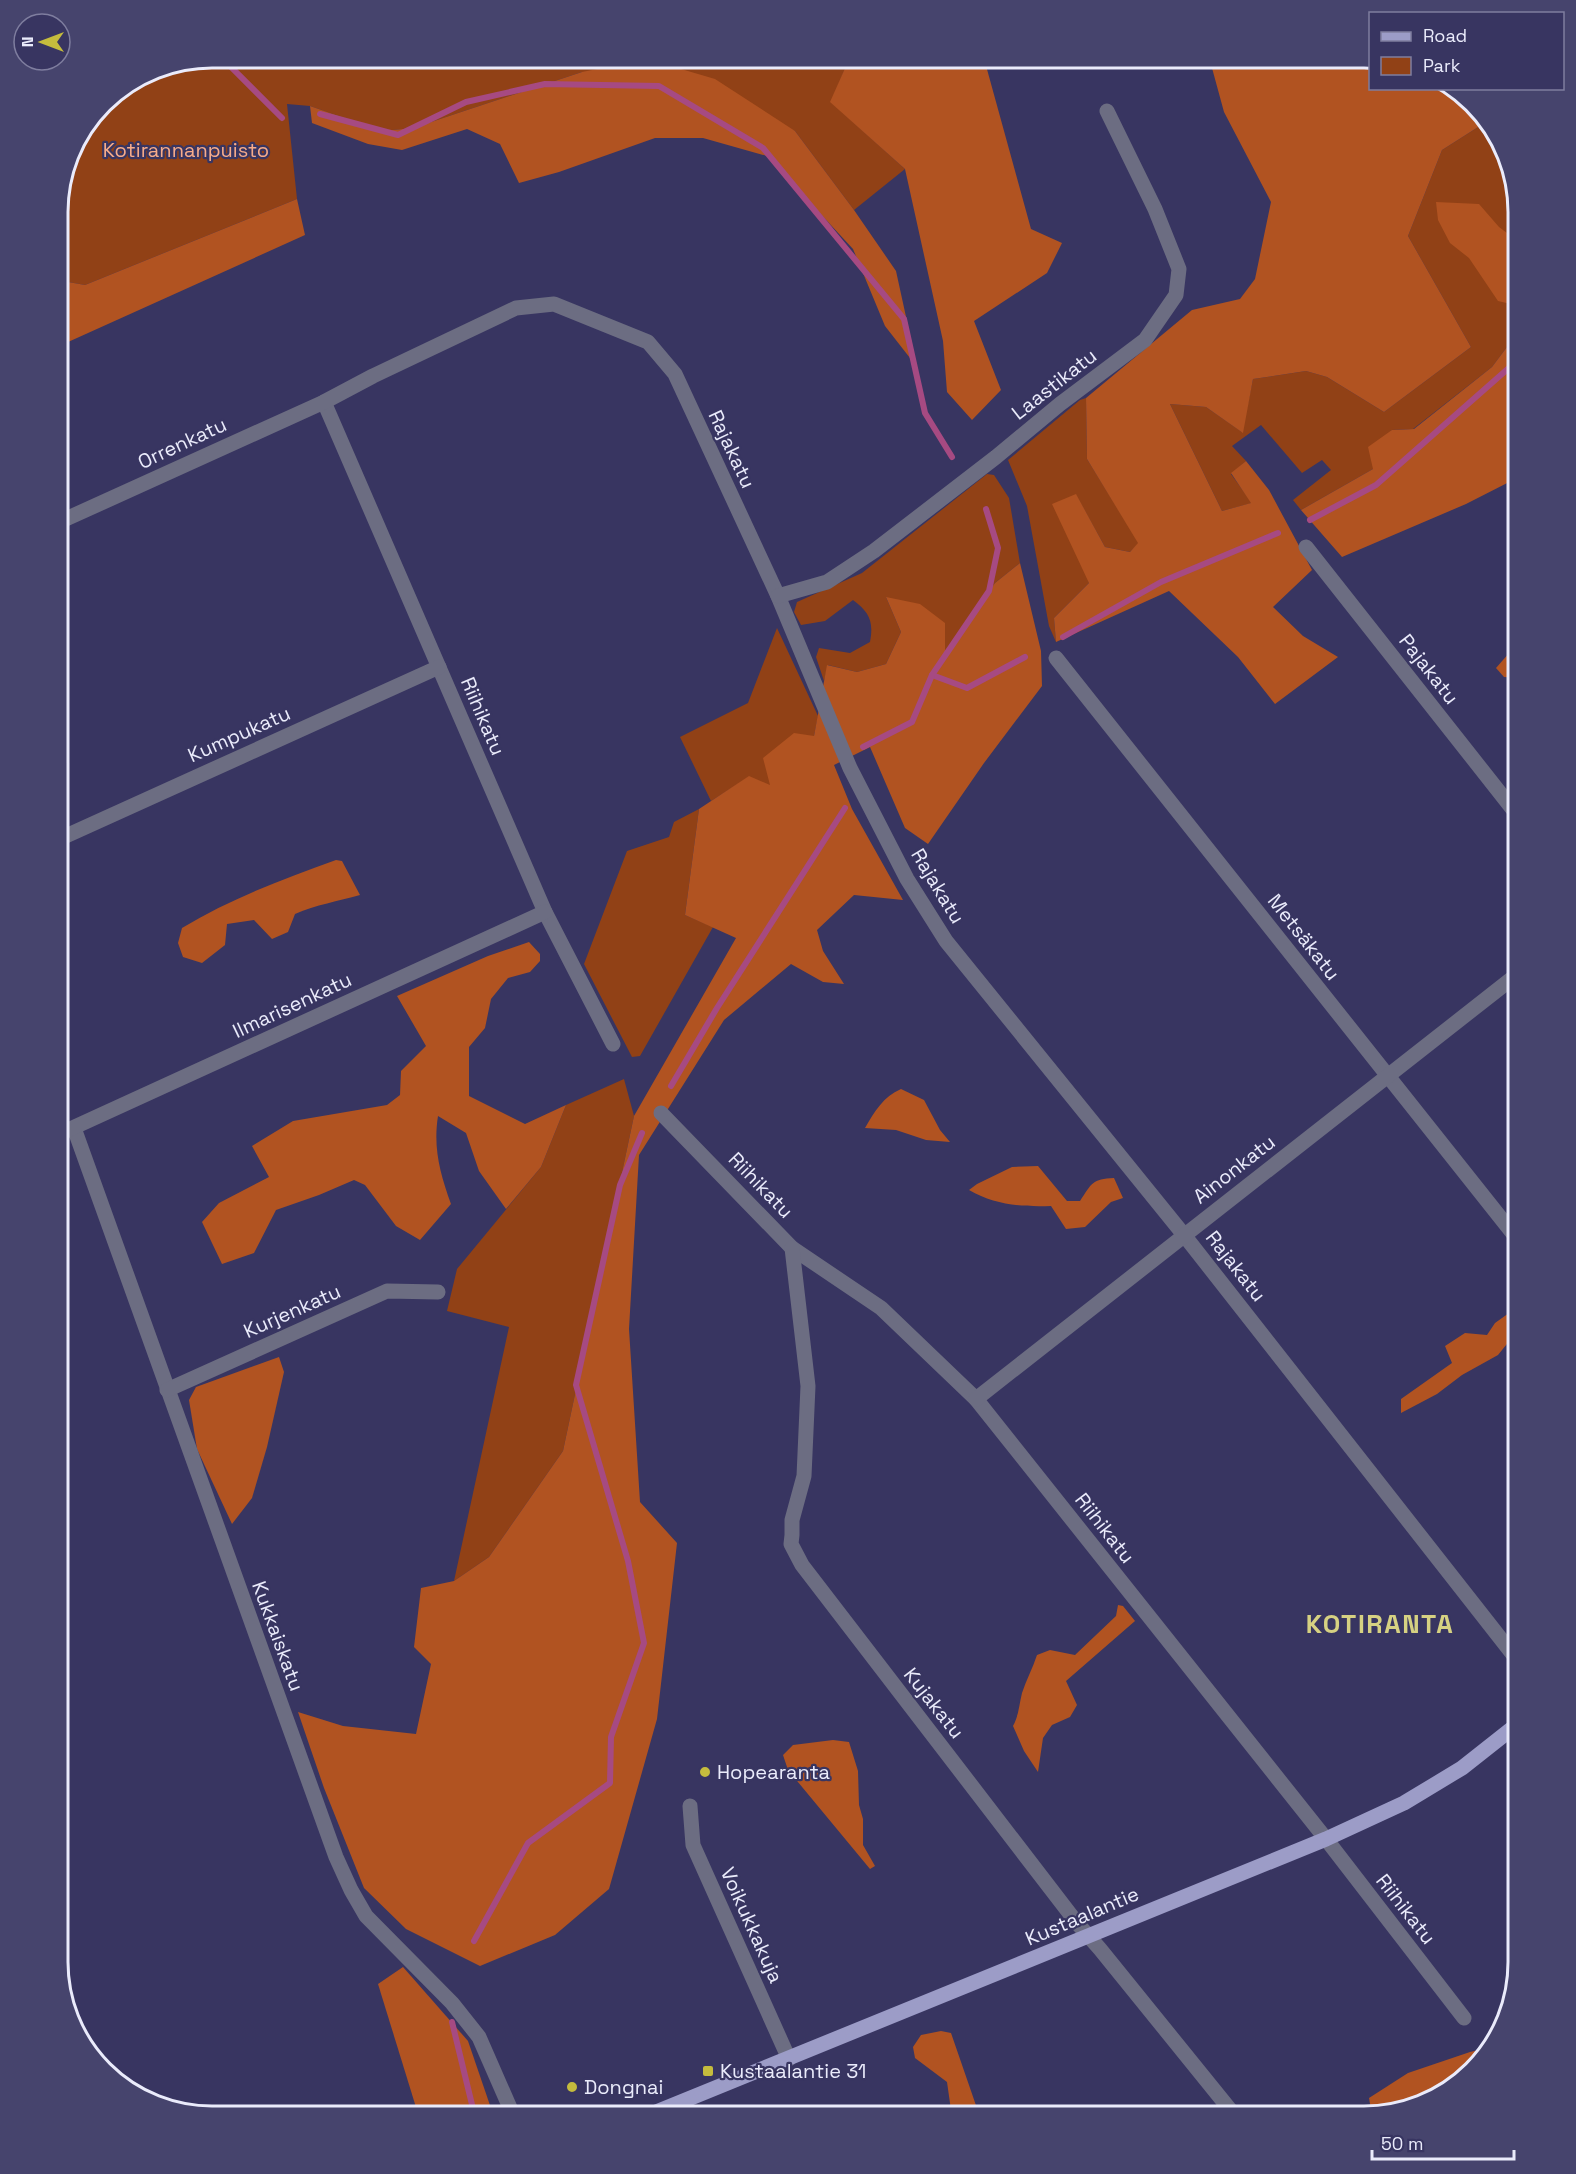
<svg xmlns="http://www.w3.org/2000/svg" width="1576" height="2174" viewBox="0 0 1576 2174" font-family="'Space Grotesk',sans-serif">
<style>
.green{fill:#914116}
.forest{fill:#b15321}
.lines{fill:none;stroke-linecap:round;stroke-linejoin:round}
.stream{stroke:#a64a82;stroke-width:6}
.minor{stroke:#6c6d82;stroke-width:15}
.major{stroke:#9c9cc7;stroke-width:15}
.poi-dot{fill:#c5bc3d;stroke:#383561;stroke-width:2}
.labels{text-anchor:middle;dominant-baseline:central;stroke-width:4.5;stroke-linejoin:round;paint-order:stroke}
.park-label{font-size:20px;fill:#f7ac8a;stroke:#383561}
.street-label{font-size:20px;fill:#eaebfb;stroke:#383561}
.poi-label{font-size:20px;fill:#eaebfb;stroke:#383561;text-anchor:start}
.district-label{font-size:26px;font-weight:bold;letter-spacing:1.5px;fill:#d6d182;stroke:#383561}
.rim{fill:none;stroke:#eaebfb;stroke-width:3}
</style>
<rect width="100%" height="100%" fill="#383561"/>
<g class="green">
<path d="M212 57H850L831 102 905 169 854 210 795 131 582 72 413 128 382 131 310 106 287 104 297 199 85 285 57 280V201L73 143 109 96 153 69Z"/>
<path d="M1486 122 1498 134 1519 212V331L1492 367 1413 429 1392 430 1373 469 1301 510 1293 500 1331 470 1322 460 1302 473 1261 425 1232 446 1246 461 1231 474 1252 503 1222 511 1170 404 1206 407 1242 432 1253 379 1306 371 1327 377 1384 412 1471 347 1408 236 1442 150Z"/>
<path d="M1086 398 1087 459 1139 543 1130 552 1105 547 1076 495 1089 583 1054 618 1056 642 1049 626 1027 506 1008 460 1080 400Z"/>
<path d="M987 474 994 475 1009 498 1020 563 995 583 945 653 886 597 901 632 886 664 857 672 828 665 824 681 816 657 819 648 850 653 870 642C874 621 869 612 853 600L825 621 801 625 794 612 797 602 862 573Z"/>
<path d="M777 628 818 716 814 736 771 786 749 777 711 801 680 737 748 703Z"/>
<path d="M699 809 685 915 713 927 640 1056 632 1057 584 964 627 851 669 837 674 822Z"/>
<path d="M624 1079 634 1116 563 1451 489 1557 454 1581 509 1327 447 1311 457 1269 541 1167 566 1105Z"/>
</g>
<g class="forest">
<path d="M850 57H992L985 62 1031 229 1062 243 1047 273 974 321 1001 390 972 420 947 392 943 341 905 169 830 102Z"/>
<path d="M1209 57H1370V88L1453 89 1486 122 1442 150 1408 236 1471 347 1384 412 1327 377 1306 371 1253 379 1243 433 1206 407 1170 404 1222 511 1251 503 1231 473 1246 461 1269 490 1312 570 1273 607 1303 636 1338 657 1275 704 1238 657 1169 591 1056 642 1054 618 1089 583 1052 504 1076 494 1105 547 1130 552 1138 543 1087 459 1086 398 1192 310 1240 299 1255 279 1271 202 1224 112Z"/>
<path d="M647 59 715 79 795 131 854 210 896 271 917 367 885 326 853 249 767 156 703 138H655L559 172 519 183 500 144 467 129 402 150 368 144 312 123 310 106 382 131 413 128 582 72Z"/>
<path d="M297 199 305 235 57 347V280L85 285Z"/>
<path d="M1436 202 1479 204 1499 227 1519 242V301L1515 305 1498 301 1469 258 1450 243 1438 220Z"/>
<path d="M1519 331V477L1466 504 1342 557 1301 510 1373 469 1368 447 1392 430 1414 429 1492 367Z"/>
<path d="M1020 563 1041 651 1042 686 984 763 928 844 905 828 870 747 834 765 852 809 903 900 854 895 817 930 823 951 844 984 823 982 791 964 724 1020 639 1155 629 1329 640 1502 677 1543 657 1719 609 1889 555 1935 480 1966 406 1929 364 1888 324 1788 298 1712 343 1726 416 1734 431 1664 414 1647 421 1588 454 1581 489 1557 563 1451 634 1116 736 938 685 915 699 809 749 776 770 785 763 758 794 733 814 736 827 665 857 672 886 664 901 632 886 597 920 604 945 623V652L995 583Z"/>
<path d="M1519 649V678L1504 677 1496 668 1510 652Z"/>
<path d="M336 860 342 861 360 895C338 901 316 905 295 914L288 932 272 939 254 920 227 924 225 945 202 963 183 957 178 943 182 928C230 899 283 879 336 860Z"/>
<path d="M529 942 540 954V961L530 972 508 978 491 999 485 1028 469 1047V1096L525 1124 566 1105 541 1167 506 1209 479 1171 466 1133 438 1116C433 1148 440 1173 451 1204L420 1240 396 1226 365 1185 354 1180 319 1195 276 1210 254 1253 222 1264 202 1222 219 1203 269 1177 252 1146 293 1121 387 1105 400 1095 401 1071 426 1046 397 996 488 956Z"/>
<path d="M901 1089 924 1100 940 1130 950 1142 926 1140 896 1130 865 1128C875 1111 883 1097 901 1089Z"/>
<path d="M1038 1166 1067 1201H1080C1092 1183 1092 1179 1114 1178L1123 1198 1111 1202 1085 1227 1066 1229 1051 1206C1021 1207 995 1205 969 1190L977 1184 1012 1167Z"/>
<path d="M1516 1308H1519V1329L1498 1355 1462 1375 1437 1394 1401 1413V1399L1452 1363 1445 1346 1465 1333 1487 1335 1495 1323Z"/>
<path d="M279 1357 284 1372 267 1447 252 1498 232 1524 197 1449 189 1400 196 1387Z"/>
<path d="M1118 1605 1123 1606 1135 1621 1066 1681 1077 1705 1070 1717 1052 1725 1043 1738 1038 1772 1024 1751 1013 1726C1019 1715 1019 1705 1022 1693 1026 1680 1033 1668 1037 1655L1050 1650 1075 1655 1116 1616Z"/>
<path d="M833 1740 849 1742 858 1771 859 1805 863 1819V1845L875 1866 870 1869 788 1770 783 1755 793 1745Z"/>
<path d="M403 1967 468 2041 494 2117H419L378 1984Z"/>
<path d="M941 2031 951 2033 980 2117H952L947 2082 915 2058 913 2047 921 2035Z"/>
<path d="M1491 2047 1442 2096 1372 2115 1369 2098 1408 2073 1470 2052Z"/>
</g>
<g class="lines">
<g class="stream">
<path d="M221 57 282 118"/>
<path d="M320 114 398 135 466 102 545 84 659 86 763 148 904 319 925 413 952 457"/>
<path d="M1310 520 1376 485 1519 359"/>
<path d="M1063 637 1161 582 1278 533"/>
<path d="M932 675 967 688 1025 657"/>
<path d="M863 747 912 722 932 675 989 591 998 548 986 509"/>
<path d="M671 1086 717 1008 845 808"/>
<path d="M474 1941 528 1843 610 1783 611 1737 644 1643 628 1561 576 1385 620 1185 642 1133"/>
<path d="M452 2022 475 2117"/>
</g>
<g class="minor">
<path d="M324 402 545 912 613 1044"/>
<path d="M57 523 324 402 373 376 516 308 554 304 648 342 675 374 778 596 850 768 907 879 946 941 1184 1235 1519 1662"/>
<path d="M1306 547 1519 817"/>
<path d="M778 596 827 582 874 551 996 457 1060 404 1145 340 1176 295 1179 269 1155 209 1107 111"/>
<path d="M1056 658 1519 1241"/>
<path d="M57 840 439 667"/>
<path d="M661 1113 792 1248 881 1308 976 1399 1326 1839 1464 2018"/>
<path d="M74 1128 277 1693 336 1857 351 1890 366 1916 452 2003 479 2037 514 2117"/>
<path d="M57 1135 545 912"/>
<path d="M792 1248 808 1386 804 1476 792 1520V1535L791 1544 802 1565 1077 1923 1100 1949 1236 2117"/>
<path d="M167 1390 387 1291 438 1292"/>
<path d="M976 1399 1519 973"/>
<path d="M690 1806 693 1845 789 2059"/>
</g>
<path class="major" d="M644 2117 1326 1839 1404 1803 1462 1768 1519 1723"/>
</g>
<g class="poi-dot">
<circle cx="705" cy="1772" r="6"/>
<rect x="702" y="2065" width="12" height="12" rx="3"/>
<circle cx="572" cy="2087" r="6"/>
</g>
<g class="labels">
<g class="park-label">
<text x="186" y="150">Kotirannanpuisto</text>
</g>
<g class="street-label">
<text transform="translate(1054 384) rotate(-38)">Laastikatu</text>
<text transform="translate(182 443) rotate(-25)">Orrenkatu</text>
<text transform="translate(732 449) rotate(65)">Rajakatu</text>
<text transform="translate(1429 669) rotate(52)">Pajakatu</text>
<text transform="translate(483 716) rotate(67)">Riihikatu</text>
<text transform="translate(239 734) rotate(-24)">Kumpukatu</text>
<text transform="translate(938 886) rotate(59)">Rajakatu</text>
<text transform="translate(1304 937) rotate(52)">Metsäkatu</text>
<text transform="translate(292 1005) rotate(-25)">Ilmarisenkatu</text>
<text transform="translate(1234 1169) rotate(-38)">Ainonkatu</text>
<text transform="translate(761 1185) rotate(46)">Riihikatu</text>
<text transform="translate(1236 1266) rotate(52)">Rajakatu</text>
<text transform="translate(292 1311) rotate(-24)">Kurjenkatu</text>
<text transform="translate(1105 1528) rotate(52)">Riihikatu</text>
<text transform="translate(278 1636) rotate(70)">Kukkaiskatu</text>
<text transform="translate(934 1703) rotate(52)">Kujakatu</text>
<text transform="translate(1406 1909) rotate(52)">Riihikatu</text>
<text transform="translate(1082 1916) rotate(-23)">Kustaalantie</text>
<text transform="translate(752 1925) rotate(66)">Voikukkakuja</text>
</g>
<g class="poi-label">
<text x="717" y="1772">Hopearanta</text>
<text x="720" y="2071">Kustaalantie 31</text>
<text x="584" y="2087">Dongnai</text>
</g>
<g class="district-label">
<text x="1380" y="1624">KOTIRANTA</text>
</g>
</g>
<path d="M0 0H1576V2174H0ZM212 68H1364A144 144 0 0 1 1508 212V1962A144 144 0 0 1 1364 2106H212A144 144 0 0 1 68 1962V212A144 144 0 0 1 212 68Z" fill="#46446d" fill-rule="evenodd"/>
<path class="rim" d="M212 68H1364A144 144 0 0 1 1508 212V1962A144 144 0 0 1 1364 2106H212A144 144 0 0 1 68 1962V212A144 144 0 0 1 212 68Z"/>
<rect x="1369" y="12" width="195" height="78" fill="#383561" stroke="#7f7e9f" stroke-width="1.5"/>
<rect x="1381" y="32" width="30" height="9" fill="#9c9cc7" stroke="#7f7e9f" stroke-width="1.5"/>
<text x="1423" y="42" font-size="18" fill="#eaebfb">Road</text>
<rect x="1381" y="57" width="30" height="18" fill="#914116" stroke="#7f7e9f" stroke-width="1.5"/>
<text x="1423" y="72" font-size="18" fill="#eaebfb">Park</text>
<g transform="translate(42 42) rotate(270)"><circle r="28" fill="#383561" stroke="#7f7e9f" stroke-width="1.5"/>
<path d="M0-4.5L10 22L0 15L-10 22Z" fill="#c5bc3d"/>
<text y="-9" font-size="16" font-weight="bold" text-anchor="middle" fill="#eaebfb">N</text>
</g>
<path d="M1372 2150v9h142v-9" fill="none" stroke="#eaebfb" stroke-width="3"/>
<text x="1381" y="2150" font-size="18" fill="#eaebfb" stroke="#383561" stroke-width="4.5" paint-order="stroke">50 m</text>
</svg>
